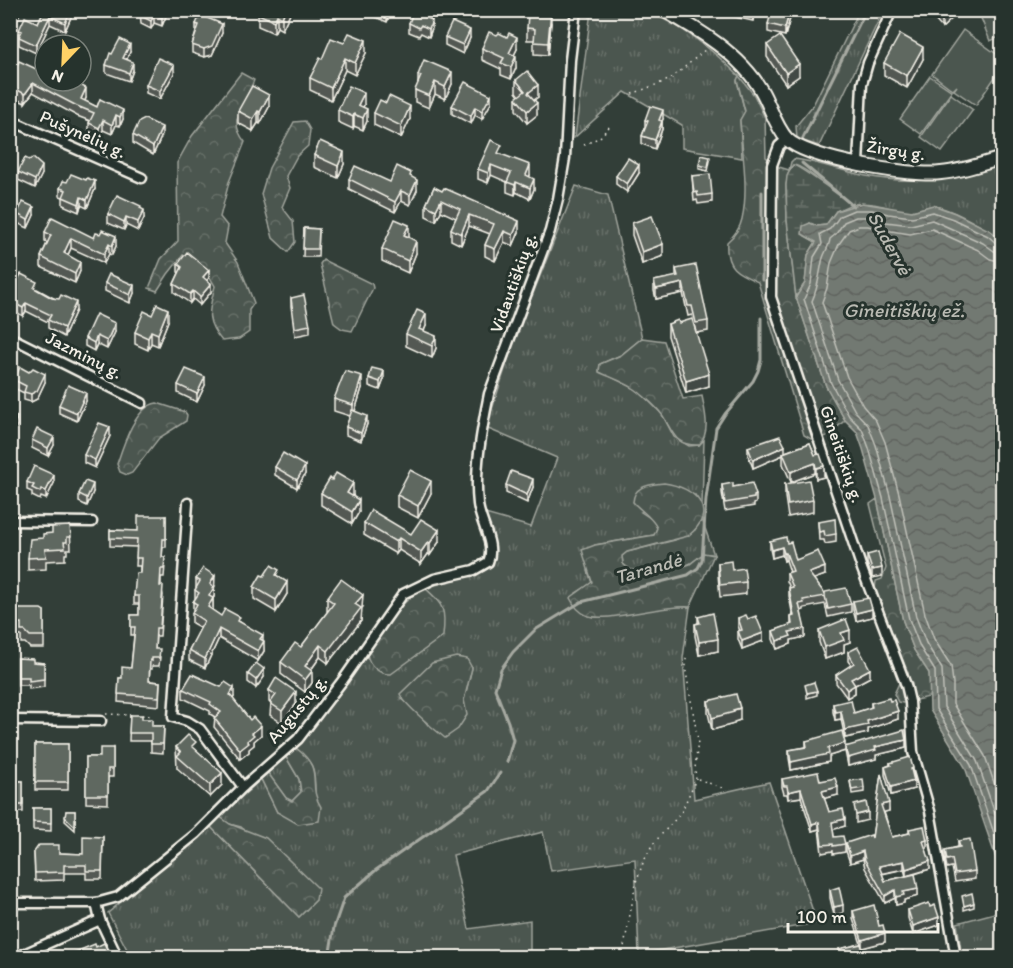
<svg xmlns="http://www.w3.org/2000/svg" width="1013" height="968" viewBox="0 0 1013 968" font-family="Itim,sans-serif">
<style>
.grass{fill:url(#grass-tufts);stroke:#a0a49c;stroke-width:1.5;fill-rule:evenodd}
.forest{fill:url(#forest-crowns);stroke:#a0a49c;stroke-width:1.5}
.wetland{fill:url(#wetland-marsh);stroke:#a0a49c;stroke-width:1.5}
.pitch{fill:#4c564f;stroke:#a0a49c;stroke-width:1.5}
.water{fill:url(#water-waves);stroke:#a6a9a1;stroke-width:1.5}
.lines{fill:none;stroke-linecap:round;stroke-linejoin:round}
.shore{stroke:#c0c1b9;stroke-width:1.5}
.stream{stroke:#a6a9a1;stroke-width:3}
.street-casing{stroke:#f4f1e8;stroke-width:13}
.secondary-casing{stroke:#f4f1e8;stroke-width:16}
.path{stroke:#f4f1e8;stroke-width:1.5;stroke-dasharray:1.5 4.5;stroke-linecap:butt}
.street{stroke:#26332d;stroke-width:8}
.secondary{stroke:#26332d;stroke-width:12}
.wall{fill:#525953;stroke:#f4f1e8;stroke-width:1.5;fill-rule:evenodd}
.shaded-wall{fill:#424944;stroke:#f4f1e8;stroke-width:1.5}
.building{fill:#5f6861;stroke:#f4f1e8;stroke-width:1.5}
.labels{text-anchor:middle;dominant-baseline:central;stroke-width:6;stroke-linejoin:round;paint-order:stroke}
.street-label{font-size:18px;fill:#f4f1e8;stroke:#26332d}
.water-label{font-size:20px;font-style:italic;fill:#babbb3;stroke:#26332d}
</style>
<defs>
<pattern id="grass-tufts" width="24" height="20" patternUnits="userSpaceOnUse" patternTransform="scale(1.5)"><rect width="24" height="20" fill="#4c564f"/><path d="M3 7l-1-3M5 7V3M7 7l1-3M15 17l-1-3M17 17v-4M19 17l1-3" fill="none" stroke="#666f68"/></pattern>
<pattern id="forest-crowns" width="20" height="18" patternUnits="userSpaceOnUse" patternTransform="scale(1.5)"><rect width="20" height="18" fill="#4c564f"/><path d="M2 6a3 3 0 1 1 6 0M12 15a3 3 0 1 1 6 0" fill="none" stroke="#666f68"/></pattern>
<pattern id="wetland-marsh" width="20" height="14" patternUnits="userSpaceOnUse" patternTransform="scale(1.5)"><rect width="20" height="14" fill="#4c564f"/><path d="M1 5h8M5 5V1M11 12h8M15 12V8" fill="none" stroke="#666f68"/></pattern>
<pattern id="water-waves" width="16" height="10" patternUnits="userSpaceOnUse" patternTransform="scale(1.5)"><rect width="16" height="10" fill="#727972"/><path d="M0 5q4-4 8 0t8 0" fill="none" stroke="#60635e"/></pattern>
</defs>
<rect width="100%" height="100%" fill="#323e38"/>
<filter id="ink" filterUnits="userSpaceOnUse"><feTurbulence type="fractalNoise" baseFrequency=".0167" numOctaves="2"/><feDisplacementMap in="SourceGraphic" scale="12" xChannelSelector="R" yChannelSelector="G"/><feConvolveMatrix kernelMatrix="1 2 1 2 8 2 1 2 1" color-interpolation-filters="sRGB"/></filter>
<g filter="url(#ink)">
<g class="grass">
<path d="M591 11C604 11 636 8 647 12 680 23 715 52 739 76L737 81 745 112 740 120 742 158 682 148V125L625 92 575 137Z"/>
<path d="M859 11H883L819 146 797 139 796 126 813 105Z"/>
<path d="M794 159C819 162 842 171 866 176 913 185 958 179 1002 165V241C991 231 948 206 932 206 925 206 917 211 910 211 897 211 886 206 873 204 866 202 857 206 851 203 834 197 807 166 793 165L789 170 791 162Z"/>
<path d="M576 186 608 195 642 338 621 355 600 364 599 371 638 390 662 414 674 437 689 446 699 445 704 440 702 506 695 495 641 512 653 520 657 528 654 535 595 545 588 571 592 583 576 593 588 616C622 620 655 603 690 607L683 658 694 799 769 782 817 923 639 954 635 859 551 871 543 832 453 855 469 929 530 920V957H131L108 913 210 826 299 917 316 900 241 827 229 824 220 817 261 779 277 812 315 797C315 772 316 764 296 748L303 741 367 654 368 659 441 603 425 588 484 571 491 566 493 558 482 513 531 527 557 458 486 428 514 341ZM472 667 464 700 428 725 415 709 402 699Z"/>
<path d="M701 516 714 555C702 550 698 560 689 564 681 569 640 573 631 570 630 570 624 565 623 564L622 556 627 552 675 540 695 530Z"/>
<path d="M286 757 299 779 301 792 292 801 286 798 268 773Z"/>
<path d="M1002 911V957H962L957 923Z"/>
</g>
<g class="forest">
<path d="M241 73 254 80C245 105 226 119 245 142L229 182 220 217 228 227 225 243 238 262 254 303 249 310V332L239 339 222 341C204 320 209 311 215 286 207 272 200 259 183 255L168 274 157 291 149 288 161 259 178 241 177 163 192 136Z"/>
<path d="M739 76 754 95 765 118 766 157 779 167 789 170 786 185 787 220 796 297 826 386 845 420 828 436 811 439 804 435 758 282C737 273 725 268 727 242 734 236 740 229 742 219 749 190 742 150 740 120L745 111 737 80Z"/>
<path d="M305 121 310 130 308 146 297 156 286 176 290 188 282 207 293 221 295 242 288 252 273 238 261 194 269 168 294 122Z"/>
<path d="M323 260 372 284 373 288 352 331 342 329 334 323 320 264Z"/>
<path d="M642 338 664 341 683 399 702 396C705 412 711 432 699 445 675 446 674 434 663 416 657 407 648 400 640 393 629 383 612 378 599 372L600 364 621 355Z"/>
<path d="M157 403 185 412 187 415 186 421 159 438 132 473 127 475 120 472 117 464C123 446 135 406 157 403Z"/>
<path d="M664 483C695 487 720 511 688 536L627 552 622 556 623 564 631 570 640 571 681 567 690 564 704 553 714 555 690 607C663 604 605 624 586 615 578 611 574 606 570 598L592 582 582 550 595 545 654 535 657 528C652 517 641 511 633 502 634 485 650 485 664 483Z"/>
<path d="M877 499 903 621 914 650 929 673 931 685 929 697 903 703 898 702 894 694 900 681 908 673 875 589 876 581 882 579 886 568 870 504Z"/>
<path d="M425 588C444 605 446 610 443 636L391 674C380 675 369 666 367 654 384 630 398 601 425 588Z"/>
<path d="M456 657 467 659 472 668 464 700 467 715 458 729 445 738C435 730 404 704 400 694L432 663Z"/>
<path d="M296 748C326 771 306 783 321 807L319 821 298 824 277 812 261 779 268 773 286 798 292 801 301 792 299 779 286 757Z"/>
<path d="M220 817 230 824 266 838 318 888 316 900 299 917 210 826Z"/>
</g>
<path class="wetland" d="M793 165C800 166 842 198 852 204L836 211 826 225 817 226 810 223 805 236 816 242 808 255 805 283 796 297 787 220 786 185 787 176Z"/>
<g class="pitch">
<path d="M985 11H997L1002 25V36L990 41 979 13Z"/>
<path d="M963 30 1002 58V67L976 105 954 90 957 86 953 90 932 74Z"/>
<path d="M930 76 952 91 921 134 900 119Z"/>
<path d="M951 94 973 110 942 152 921 137Z"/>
</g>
<path class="water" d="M862 203 912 211 933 205 955 213 991 231 1002 241V885L997 861 965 767 930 710 929 673 914 650 903 621 877 499 863 449 857 432 845 420 826 386 796 297 805 283 808 255 816 242 802 234 803 226 810 223 817 226 826 225 836 211Z"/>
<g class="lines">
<g class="shore">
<path d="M1002 245H998L988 236 953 219 933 212 912 217 888 214 872 210H854L840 216 830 229 820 234 822 244 814 257 811 284 804 299 831 383 849 416 862 429 869 448 883 498 909 619 920 647 935 671 936 709 971 765 1002 857"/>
<path d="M1002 253 994 251 983 243 932 220 911 225 886 222 870 217H856L844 222 836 234 830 239C829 248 823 254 822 262 819 276 818 288 812 301L838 380 855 411 868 425 876 445 890 496 916 617 926 643 942 669 944 707 977 761 1002 834"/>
<path d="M1002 262 990 259 978 250 932 229 910 234 885 230 868 226H859L849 230 839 244 831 263 827 288 822 302 847 377 863 406 876 421 885 442 899 494 925 614 934 639 951 666 953 683V704L985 756 1002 806"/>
</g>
<g class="stream">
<path d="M802 140 866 10"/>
<path d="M802 163 853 206"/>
<path d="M762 192V280"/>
<path d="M507 762 513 740 508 722 495 689 501 669 513 652 535 630 581 602 688 575 698 568 702 560 706 499 716 428 725 414 753 381 758 371 761 360V318"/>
<path d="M329 958 334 927 344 898 376 870 488 791 500 773"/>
</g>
<g class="street-casing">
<g id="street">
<path d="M10 20 15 10"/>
<path d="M10 120 142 178"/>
<path d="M787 139 779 146 772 165 771 297 862 569 906 685 910 702 913 752 930 811 956 958"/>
<path d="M858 164 862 84 868 63 892 10"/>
<path d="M10 337 142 403"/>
<path d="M188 503 173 717 187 721 200 729 243 787"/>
<path d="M10 521 92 522"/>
<path d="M10 720 101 721"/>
<path d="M10 903H96L118 897 196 834 243 787 298 739 343 680 403 594 434 579 474 570 488 562C496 544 480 523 478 504 474 470 482 428 489 394L550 231 558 199 565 158 570 60 576 10"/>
<path d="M96 903 100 920 118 958"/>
<path d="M15 958 100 920"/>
</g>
</g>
<g class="secondary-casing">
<path id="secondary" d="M663 10C698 29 741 55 761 90 770 105 775 126 787 139 806 159 912 177 941 173 962 171 982 164 1002 158"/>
</g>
<g class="path">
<path d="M632 94 671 79 706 49"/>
<path d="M584 145 600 137 609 127"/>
<path d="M106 714 132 715"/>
<path d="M142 715 151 716"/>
<path d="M698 779 725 789"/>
<path d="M622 958 636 882 643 863 652 845 681 813 696 779 695 769 698 740 686 672V658"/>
</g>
<use href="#street" class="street"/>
<use href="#secondary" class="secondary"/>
</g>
<g class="wall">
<path d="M44 10H72L71 17 65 31 50 24 36 53 19 45V30L38 23Z"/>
<path d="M140 10H166V16L162 26 154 23 151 29 141 24Z"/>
<path d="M290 10V13L282 30 277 27 274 33 258 26V14Z"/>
<path d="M359 10H392L387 22Z"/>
<path d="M498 10H516V14Z"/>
<path d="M730 10H755L753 21 730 16Z"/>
<path d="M791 10V15L785 36 768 32V24Z"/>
<path d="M792 10H805L803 17 792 15Z"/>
<path d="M926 10H961L942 28Z"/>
<path d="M409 23 432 28 429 37 421 33 419 36 409 32Z"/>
<path d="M551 23 548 55 534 54V40H527V28Z"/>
<path d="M196 24 222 33 212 55 204 57 192 53V45L196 32Z"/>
<path d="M445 37 470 38 463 54 445 45Z"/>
<path d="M767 45 799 76 786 85 767 57Z"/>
<path d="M482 48 517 49 514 55 516 68 511 79 501 75V69L482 60Z"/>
<path d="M130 52 127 59 133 70 129 81 106 73V65L112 54Z"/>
<path d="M366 53 355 75 345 70 331 100 310 90V78L322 59Z"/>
<path d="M923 59 907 88 884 75V63Z"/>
<path d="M11 70 86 98 85 101 97 107 100 99 123 119 120 126 116 125 112 134 103 130 99 137 89 133V123L90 121 77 116 33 92 25 103 10 96Z"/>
<path d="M174 73 160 99 146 93V85Z"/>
<path d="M418 75 452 84 445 99 435 94 429 108 415 102V90L418 84Z"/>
<path d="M516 80 538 97 534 100 537 115 527 123 516 110V98L519 96 516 92Z"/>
<path d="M491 103 482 119 475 115 471 124 452 114V106Z"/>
<path d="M364 105 363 107 367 121 363 130 354 126 353 129 338 122V110Z"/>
<path d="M269 107 260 124 258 123 253 131 238 123V111Z"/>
<path d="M374 113 410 119 401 138 374 125Z"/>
<path d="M663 119 662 121V129L655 149 642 144V136L645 128V120Z"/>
<path d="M133 135H162L153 155 133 143Z"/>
<path d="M502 154 530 175 529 177 534 189 530 199 516 192 515 195 507 192V182L491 175 488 183 478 179V169Z"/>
<path d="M314 155 344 164 338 178 314 167Z"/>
<path d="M29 160 42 174 35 188 18 180V172Z"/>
<path d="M710 161 708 171 699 169V165Z"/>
<path d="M639 173 627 192 616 184V176Z"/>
<path d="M692 176 712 194V202L698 204 697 200 694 201Z"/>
<path d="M411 177 417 190 410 205 401 201 395 212 349 189V179L390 182Z"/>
<path d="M67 182 95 189 87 208 81 205 79 212 63 205V197L60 196V188Z"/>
<path d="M434 187 519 232 513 246 504 242 495 261 485 256V245L490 234 469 226 461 245 451 240V229L456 218 441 211 436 221 426 216V205Z"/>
<path d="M141 209 144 218 138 231 126 225 124 230 108 223V214Z"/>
<path d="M17 214 34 215 28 228 17 223Z"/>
<path d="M632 223 663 256 642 264 632 235Z"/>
<path d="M304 228 319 229 318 257H303Z"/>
<path d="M45 232 94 238 116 246 112 255 109 254 104 263 71 248 68 255 80 271 75 283 41 267V257L47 243 45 241Z"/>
<path d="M409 237 416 253 408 273 382 261V249Z"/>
<path d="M178 264 209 278 207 280 211 292 200 305 193 299 190 303 174 292V284L179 273 178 272Z"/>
<path d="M676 269 708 321V331L696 333 692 315 688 316 683 293 656 299 654 291V281L676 277Z"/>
<path d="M105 283 134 293 130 303 105 291Z"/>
<path d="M37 289 76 310 64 337 48 328V322L26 311 23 316 10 309V295Z"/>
<path d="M291 298 310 325V333L295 336 291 306Z"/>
<path d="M168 321 158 346 151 343 148 350 135 344V332Z"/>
<path d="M679 323 709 386 686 393 668 336V324Z"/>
<path d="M426 326 424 331 436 348 432 358 406 346V334Z"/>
<path d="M115 332 107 349 97 344 94 351 85 346V338Z"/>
<path d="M369 378 384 379 380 390 369 386Z"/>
<path d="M14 380 45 382 37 399 31 402 24 400V393L14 388Z"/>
<path d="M178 385H205L197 402 178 393Z"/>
<path d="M362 388 355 411 367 424 361 441 346 435V427L350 416 334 411V399Z"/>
<path d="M86 401 77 421 59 413V405Z"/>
<path d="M10 414 17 425 12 436 10 435Z"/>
<path d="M110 436 95 468 84 463V455Z"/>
<path d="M32 440 54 445 48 456 32 448Z"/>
<path d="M810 443 824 477 816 479 815 473 791 482 783 464V455L753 468 748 455V447L785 452Z"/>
<path d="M275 467 305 474 297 488 275 475Z"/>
<path d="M27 482 54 483 46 499 41 497 40 500 32 496V492L27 490Z"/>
<path d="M785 484 813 500V512L788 517 785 497Z"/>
<path d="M506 485 533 487 527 503 506 493Z"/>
<path d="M722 485 733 487 756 495V503L754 504V506L725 511 722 493Z"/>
<path d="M93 492 87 506 79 502V494Z"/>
<path d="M321 493 353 495 359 512 352 524 321 505Z"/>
<path d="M431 493 418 518 397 507V495Z"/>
<path d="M166 516V547H163L162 557 165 565 164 577H161V586L163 595 160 636H156L155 649 160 657 159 666H152V669H150L149 681 160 682 159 706 118 702 119 678H122L131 668 134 635H131V615H139V604H134V596L140 573V566H136L137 547 110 546V530L138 531Z"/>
<path d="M818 522 836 534V542L825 544 824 540H819Z"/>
<path d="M364 523 411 534 439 542 430 555 428 554 421 564 399 550 396 554 364 535Z"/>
<path d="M70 526 71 549H67V554H65V560L46 561V569L28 570V558L43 538Z"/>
<path d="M10 537 12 560V568H10Z"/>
<path d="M770 541 787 543 796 560 825 575 813 579 825 594 851 604V612L828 617 825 604 804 608V610L801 611 805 637 791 640V644L777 649 773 639V631L791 625V617H793L789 596V588H790L787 581V573L790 572 786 560 784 561 782 555 772 558 770 549Z"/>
<path d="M867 555 882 576 872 578 867 563Z"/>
<path d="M718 563 732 570 746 582V594L720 597 718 575Z"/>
<path d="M264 576 279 577 287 594 276 612 254 599V587Z"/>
<path d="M196 579 215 586 214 587V597L213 598V608L212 610 221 616 240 622 263 641 264 651 258 661 219 638 205 668 189 660V650L201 628 192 623V613L193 610V602L195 599V590L196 588Z"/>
<path d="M327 598 363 607 361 609V621L328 663 320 657 311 670 312 683 305 692 281 674V662L301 647 328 611H327Z"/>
<path d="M853 601 872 617 856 621 853 610Z"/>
<path d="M10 609 44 611V648H30L25 643H21V636L10 635Z"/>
<path d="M698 617 718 651 699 655 695 636V624L698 623Z"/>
<path d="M738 618 748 619 763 641 742 649 738 639V631H740L738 626Z"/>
<path d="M819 630 850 642 844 644V652L825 659 819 642Z"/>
<path d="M848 652 870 677 855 685V693L847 698 836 683V675L851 665 848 661Z"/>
<path d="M18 658 33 662 44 663V687L29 689V685H18Z"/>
<path d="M248 674 264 677 256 688 248 682Z"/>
<path d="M183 689 234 697 233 699 261 735 254 741V745L249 749V752L240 759 214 727 215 717 210 714V711L183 698Z"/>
<path d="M269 690 296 704 282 723 270 715 271 703 269 702Z"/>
<path d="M708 701 740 720 734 722V724L712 730 708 713Z"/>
<path d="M890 701 898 719 868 729V733L845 738 841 719 835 720 833 712V704L854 713 871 708V703Z"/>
<path d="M130 715 142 719 152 726H164L163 753 151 752V741H129Z"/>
<path d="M806 741 845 746 906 748 876 755V759L848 766 845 751 829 756V762L791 770 789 758V750L806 747Z"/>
<rect x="35" y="744" width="33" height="46"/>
<path d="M176 747 196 750 222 785 210 797 177 768Z"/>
<path d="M113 748V777H108V804L86 803V757H100Z"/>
<path d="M890 763 913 776 914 789 891 795 885 775V767L890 765Z"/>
<path d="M881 774 889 811 884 812 892 837 909 833V829L927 848 926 849 930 869 915 874 918 896 904 900V903L896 905 895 898 885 903 865 868 863 859 850 863 846 851V843L872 838ZM904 869 906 876 885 881 882 874Z"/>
<path d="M782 779 820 781 838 795 824 798 829 812 845 826 833 829 834 837 845 844V852L833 854V851L822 853 819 829 812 831 801 797 788 799 787 794H784L782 787Z"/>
<rect x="10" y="781" width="13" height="31"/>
<path d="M850 781 864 788V792L852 794Z"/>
<path d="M33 808H51V831L33 830Z"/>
<path d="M66 811H75V830L65 821Z"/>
<path d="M103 837 102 879H86V873H64V880L35 881 34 852 83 854Z"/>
<path d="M958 841 975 871V879L955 882 952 867 947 868 945 858V850L958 847Z"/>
<path d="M830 890 843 913 834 915 830 898Z"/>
<path d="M930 907 939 925 913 934 908 918V910Z"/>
<path d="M853 911 879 926 885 942 862 948 864 957H840L839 949 861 944 853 919Z"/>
</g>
<g class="shaded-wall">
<path d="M69 10H72L71 17 65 31V23Z"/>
<path d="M165 10H166V16L162 26V18Z"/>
<path d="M285 10H290V13L282 30V18Z"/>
<path d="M388 10H392L387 22V14Z"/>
<path d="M753 10H755L753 21Z"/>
<path d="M790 10H791V15L785 36V28Z"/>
<path d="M947 10H961L942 28V15Z"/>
<path d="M551 11V23L548 55V43Z"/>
<path d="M154 15V23L151 29V21Z"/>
<path d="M277 15V27L274 33V21Z"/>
<path d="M50 16V24L36 53V45Z"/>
<path d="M432 20V28L429 37V29Z"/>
<path d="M222 24V33L212 55 204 57V49Z"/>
<path d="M470 30V38L463 54V45Z"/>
<path d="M517 37V49L509 65V53Z"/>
<path d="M366 40V53L355 75V63Z"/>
<path d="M130 44V52L123 66V58Z"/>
<path d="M923 47V59L907 88V76Z"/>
<path d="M516 56V68L511 79V67Z"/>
<path d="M345 58V70L331 100V88Z"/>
<path d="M133 62V70L129 81V73Z"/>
<path d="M799 64V76L786 85V73Z"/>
<path d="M174 65V73L160 99V91Z"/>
<path d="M452 72V84L445 99V87Z"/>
<path d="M435 82V94L429 108V96Z"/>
<path d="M33 83V92L25 103V94Z"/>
<path d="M538 85V97L528 105V93Z"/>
<path d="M86 88V98L81 109V99Z"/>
<path d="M364 93V105L358 117V105Z"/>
<path d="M269 95V107L260 124V112Z"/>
<path d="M491 95V103L482 119V111Z"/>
<path d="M537 103V115L527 123V111Z"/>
<path d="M410 106V119L401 138V126Z"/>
<path d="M475 107V115L471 124V116Z"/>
<path d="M367 109V121L363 130V118Z"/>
<path d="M123 110V119L120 126V117Z"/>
<path d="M663 110V119L659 128V120Z"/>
<path d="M258 111V123L253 131V119Z"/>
<path d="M354 114V126L353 129V117Z"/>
<path d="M116 115V125L112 134V125Z"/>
<path d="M103 120V130L99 137V128Z"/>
<path d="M662 121V129L655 149V140Z"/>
<path d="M162 127V135L153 155V147Z"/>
<path d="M344 152V164L338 178V166Z"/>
<path d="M491 165V175L488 183V173Z"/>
<path d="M530 165V175L526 185V175Z"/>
<path d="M639 165V173L627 192V184Z"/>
<path d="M42 166V174L35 188V180Z"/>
<path d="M534 179V189L530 199V188Z"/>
<path d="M417 180V190L410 205V195Z"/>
<path d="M95 181V189L87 208V200Z"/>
<path d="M516 182V192L515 195V185Z"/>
<path d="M401 191V201L395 212V202Z"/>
<path d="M81 197V205L79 212V204Z"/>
<path d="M441 200V211L436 221V210Z"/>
<path d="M34 207V215L28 228V220Z"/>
<path d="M144 210V218L138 231V222Z"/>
<path d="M469 215V226L461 245V234Z"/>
<path d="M126 217V225L124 230V222Z"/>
<path d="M519 221V232L513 246V235Z"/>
<path d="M409 225V237L404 235Z"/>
<path d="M504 231V242L495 261V249Z"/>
<path d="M116 236V246L112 255V246Z"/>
<path d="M71 238V248L64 263V253Z"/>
<path d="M416 241V253L408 273V261Z"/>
<path d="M109 244V254L104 263V254Z"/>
<path d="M663 244V256L642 264V252Z"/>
<path d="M80 262V271L75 283V274Z"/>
<path d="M209 270V278L203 285V277Z"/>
<path d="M683 283V293L656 299V289Z"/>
<path d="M211 284V292L200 305V297Z"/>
<path d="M134 285V293L130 303V295Z"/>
<path d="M193 291V299L190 303V294Z"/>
<path d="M76 302V310L64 337V328Z"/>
<path d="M26 303V311L23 316V308Z"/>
<path d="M168 309V321L158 346V334Z"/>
<path d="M426 314V326L419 341V329Z"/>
<path d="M115 323V332L107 349V341Z"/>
<path d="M151 331V343L148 350V338Z"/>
<path d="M97 336V344L94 351V343Z"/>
<path d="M436 336V348L432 358V346Z"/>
<path d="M384 371V379L380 390V382Z"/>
<path d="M45 374V382L37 399 31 402V394Z"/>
<path d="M709 374V386L686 393V381Z"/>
<path d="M362 376V388L353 417V405Z"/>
<path d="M205 377V385L197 402V394Z"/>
<path d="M86 393V401L77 421V413Z"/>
<path d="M367 416V424L361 441V433Z"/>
<path d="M17 417V425L12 436V428Z"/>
<path d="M110 427V436L95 468V460Z"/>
<path d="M54 437V445L48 456V448Z"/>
<path d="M785 446V454L783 453V455L753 468V460Z"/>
<path d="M815 463V473L791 482V472Z"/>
<path d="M305 466V474L297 488V480Z"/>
<path d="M824 466V477L816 479V468Z"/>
<path d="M54 475V483L46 499V491Z"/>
<path d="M533 479V487L527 503V495Z"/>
<path d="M431 481V493L418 518V506Z"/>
<path d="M353 483V495L347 505V493Z"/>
<path d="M93 484V492L87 506V498Z"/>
<path d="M359 500V512L352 524V512Z"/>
<path d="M439 530V542L430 555V543Z"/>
<path d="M399 538V550L396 554V542Z"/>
<path d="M428 542V554L421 564V552Z"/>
<path d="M782 547V555L772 558V550Z"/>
<path d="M784 553H786V560L784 561Z"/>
<path d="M825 567V575L809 581V573Z"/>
<path d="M882 568V576L872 578V570Z"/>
<path d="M215 576 214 597 210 603 213 598V608L208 617 210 584Z"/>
<path d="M287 582V594L276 612V600Z"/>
<path d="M363 595 361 621 328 663V651L355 604Z"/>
<path d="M872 609V617L856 621V613Z"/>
<path d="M219 629V638L205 668V659Z"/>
<path d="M805 629V637L791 640V644L777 649V641L789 632Z"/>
<path d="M850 630V642L844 644V652L825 659V647L841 633Z"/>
<path d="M763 633V641L742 649V641Z"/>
<path d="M263 635V644L264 641V651L258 661V651L260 639Z"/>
<path d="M718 639V651L699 655V642Z"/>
<path d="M320 645V657L305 678V666Z"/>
<path d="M264 669V677L256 688V680Z"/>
<path d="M870 669V677L855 685V693L847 698V690L851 679Z"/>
<path d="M312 671V683L305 692V680Z"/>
<path d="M234 688V697L230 704V695Z"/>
<path d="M817 691V695L807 698V693Z"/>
<path d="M296 692V704L282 723V711Z"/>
<path d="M740 708V720L734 722V724L712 730V718Z"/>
<path d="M841 711V719L835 720V712Z"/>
<path d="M898 711V719L868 729V733L845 738V730L867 721Z"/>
<path d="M261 726V735L254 741V745L249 749V752L240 759V750L252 733Z"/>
<path d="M906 740V748L876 755V759L848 766V758L875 747Z"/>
<path d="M845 743V751L829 756V762L791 770V762L828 748Z"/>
<path d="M222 773V785L210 797V785Z"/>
<path d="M914 781V789L891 795V787Z"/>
<path d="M838 787V795L822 799V791Z"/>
<path d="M801 789V797L788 799V792Z"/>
<path d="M889 803V811L881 813V805Z"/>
<path d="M868 812V820L856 823V815Z"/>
<path d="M845 819V826L832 830V822Z"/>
<path d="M819 822V829L812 831V824Z"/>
<path d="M927 840V848L923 849V841Z"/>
<path d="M863 851V859L850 863V856Z"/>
<path d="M904 861V869L879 874V866Z"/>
<path d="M930 861V869L906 876V869Z"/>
<path d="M918 889V896L904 900V903L896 905V897L903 892Z"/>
<path d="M895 890V898L885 903V896Z"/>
<path d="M974 903V907L964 910V906Z"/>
<path d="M843 905V913L834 915V907Z"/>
<path d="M939 917V925L913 934V926Z"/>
<path d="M885 933V942L862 948V940Z"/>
<path d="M864 954V957H851Z"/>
</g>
<g class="building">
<path d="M44 10H71L65 23 50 16 36 45 19 37 22 31 19 30 25 17 38 23Z"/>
<path d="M143 10H165L162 18 154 15 151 21 141 16Z"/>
<path d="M260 10H285L282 18 277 15 274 21 258 14Z"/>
<path d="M378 10H388L387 14Z"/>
<path d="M414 10H425L423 16 432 20 429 29 421 25 419 28 409 23Z"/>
<path d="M540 10 551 11 548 43 534 42 535 29 527 28 528 14 539 15Z"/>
<path d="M772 10H790L785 28 768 24Z"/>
<path d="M937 10H947L942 15Z"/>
<path d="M200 15 222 24 212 46 204 49 192 45 199 25 196 24Z"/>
<path d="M452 22 470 30 463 45 445 37Z"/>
<path d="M489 32 497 35 499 33 507 37 509 33 517 37 509 53 516 56 511 67 501 63 504 58 482 48Z"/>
<path d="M349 33 366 40 355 63 345 58 331 88 310 78 320 58 322 59 331 38 344 43Z"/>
<path d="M900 34 923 47 907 76 884 63Z"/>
<path d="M780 36 799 64 786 73 767 45Z"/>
<path d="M120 39 130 44 123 58 133 62 129 73 106 65 110 53 112 54Z"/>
<path d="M158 58 174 65 160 91 146 85Z"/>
<path d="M424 60 452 72 445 87 435 82 429 96 415 90 421 76 418 75Z"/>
<path d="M19 61 45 73V81H72L86 88 81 99 97 107 100 99 123 110 120 117 116 115 112 125 103 120 99 128 89 123 94 113 77 106 33 83 25 94 10 86V71L14 72Z"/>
<path d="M527 71 538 85 528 93 537 103 527 111 516 98 525 91 516 80Z"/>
<path d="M465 82 491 95 482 111 475 107 471 116 452 106Z"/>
<path d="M252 86 269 95 260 112 258 111 253 119 238 111Z"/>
<path d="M349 86 364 93 358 105 367 109 363 118 354 114 353 117 338 110Z"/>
<path d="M389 96 410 106 401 126 374 113 380 100 386 103Z"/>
<path d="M650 106 663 110 659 120 662 121 655 140 642 136 648 121 645 120Z"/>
<path d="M145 119 162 127 153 147 133 135 139 122Z"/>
<path d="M491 140 502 145 498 153 530 165 526 175 534 179 530 188 516 182 515 185 507 182 511 173 491 165 488 173 478 169Z"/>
<path d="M320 141 344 152 338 166 314 155Z"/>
<path d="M701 155 710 157 708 167 699 165Z"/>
<path d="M25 158 29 160 33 158 42 166 35 180 18 172Z"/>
<path d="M628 158 639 165 627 184 616 176Z"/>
<path d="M355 166 390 182 397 166 411 173 410 176 417 180 410 195 401 191 395 202 349 179Z"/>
<path d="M71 174 86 180 87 178 95 181 87 200 81 197 79 204 63 197 66 190 60 188 63 181 67 182Z"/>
<path d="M710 174 712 194 698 196 697 192 694 193 692 176Z"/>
<path d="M434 187 442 191 444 188 519 221 513 235 504 231 495 249 485 245 494 224 469 215 461 234 451 229 460 209 441 200 436 210 426 205Z"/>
<path d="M117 195 141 206 140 208 144 210 138 222 126 217 124 222 108 214Z"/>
<path d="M23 202 34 207 28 220 17 214Z"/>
<path d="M652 216 663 244 642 252 632 223Z"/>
<path d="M52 217 94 238 96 233 100 234 102 230 116 236 112 246 109 244 104 254 71 238 64 253 80 262 75 274 41 257 51 235 45 232Z"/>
<path d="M395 219 409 225 404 235 416 241 408 261 382 249Z"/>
<path d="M304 228 319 229 318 249H303Z"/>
<path d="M187 252 209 270 203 277 211 284 200 297 193 291 190 294 174 284 182 267 178 264Z"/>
<path d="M696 265 708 321 696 323 692 306H688L683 283 656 289 654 281 678 276 676 269Z"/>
<path d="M21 274 37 282 34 288 52 298 59 299 61 295 76 302 64 328 48 320 51 315 32 306 26 303 23 308 10 301V295Z"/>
<path d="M109 274 134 285 130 295 105 283Z"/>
<path d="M304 295 310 325 295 328 291 298Z"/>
<path d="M157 304 168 309 158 334 151 331 148 338 135 332 144 311 152 315Z"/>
<path d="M417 310 426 314 419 329 436 336 432 346 406 334Z"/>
<path d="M96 314 115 323 107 341 97 336 94 343 85 338Z"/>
<path d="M692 319 709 374 686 381 668 324 678 320 679 323Z"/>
<path d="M20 367 29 372 33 368 45 374 37 391 31 394 24 392 26 386 14 380Z"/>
<path d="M372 368 384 371 380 382 369 378Z"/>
<path d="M186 369 205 377 197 394 178 385Z"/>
<path d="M345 371 362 376 353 405 334 399Z"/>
<path d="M68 385 86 393 77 413 59 405Z"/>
<path d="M352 410 367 416 361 433 346 427Z"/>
<path d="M10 414 17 417 12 428 10 427Z"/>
<path d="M99 423 110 427 95 460 84 455Z"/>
<path d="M37 429 54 437 48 448 32 440Z"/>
<path d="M780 436 785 446 753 460 748 447Z"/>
<path d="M810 443 815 455 820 454 824 466 816 468 815 463 791 472 783 453Z"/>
<path d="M283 453 305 466 297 480 275 467Z"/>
<path d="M34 466 54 475 46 491 41 489 40 492 32 488 34 485 27 482Z"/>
<path d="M410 470 431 481 418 506 397 495Z"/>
<path d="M511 471 533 479 527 495 506 485Z"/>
<path d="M336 473 353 483 347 493 359 500 352 512 321 493 330 478 332 480Z"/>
<path d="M809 480 813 500 788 505 785 484Z"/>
<path d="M85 481 93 484 87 498 79 494Z"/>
<path d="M733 483V487L752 483 756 495 754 496V498L725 503 722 485Z"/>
<path d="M371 510 411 534 421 519 439 530 430 543 428 542 421 552 399 538 396 542 364 523Z"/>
<path d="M138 516H166V539H163L162 557H165L164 569H161L160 586H163L160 628H156L155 649H160L159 658H152V661L150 660 149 681 160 682 159 697 118 694 119 678H122V667L131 668 135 627H131V615H139V596H134L136 573H140L141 558H136L137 539 110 538V530L138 531Z"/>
<path d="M835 519 836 534 825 536 824 531 819 532 818 522Z"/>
<path d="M70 526 71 537H67V542H64L65 548 45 549 46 557 28 558 30 539 43 538V534L52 533V527Z"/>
<rect x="10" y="537" width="2" height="23"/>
<path d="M786 537 787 543 791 542 796 560 818 551 825 567 809 573 825 594V592L846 588 851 604 828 609 825 596 803 600 804 603 799 604 805 629 789 632 791 636 777 641 773 631 792 624 791 617 794 616 789 588 793 587 787 573 793 571 786 553H784L782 547 772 550 770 541Z"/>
<path d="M878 552 882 568 872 570 867 555Z"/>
<path d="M731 561 732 570 744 568 746 582 720 585 718 563Z"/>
<path d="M271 565 279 570 276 575 287 582 276 600 254 587 261 575 264 576Z"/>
<path d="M203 568 215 576 210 584 214 587 209 596 213 598 208 607 221 616 225 609 240 617 238 621 263 635 260 639 264 641 258 651 219 629 205 659 189 650 204 621 192 613 197 604 193 602 199 593 195 590 200 581 196 579Z"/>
<path d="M341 579 363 595 355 604 361 608 328 651 320 645 305 666 312 671 305 680 281 662 295 643 301 647 334 603 327 598Z"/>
<path d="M869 598 872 609 856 613 853 601Z"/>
<path d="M10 609H41L44 611V636H30L25 631H21V623H10Z"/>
<path d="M713 613 718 639 699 642 695 624 700 623 698 617Z"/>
<path d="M746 615 748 619 756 616 763 633 742 641 738 631 742 630 738 618Z"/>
<path d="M846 619 850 630 841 633 844 640 825 647 819 630Z"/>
<path d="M858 647 870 669 851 679 855 685 847 690 836 675 854 663 848 652Z"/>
<path d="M18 658 33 659V662L44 663V679L29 681V677H18Z"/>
<path d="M256 663 264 669 256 680 248 674Z"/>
<path d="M192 674 221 687 225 682 234 688 230 695 250 720 253 717 261 726 252 733 254 735 247 741 249 743 240 750 214 718 221 712 210 704 211 702 183 689Z"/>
<path d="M276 678 296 692 282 711 270 703 276 695 269 690Z"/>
<path d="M814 682 817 691 807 693 805 685Z"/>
<path d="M736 694 740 708 733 710 734 712 712 718 708 701Z"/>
<path d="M889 698 890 701 894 700 898 711 867 721 868 725 845 730 841 711 835 712 833 704 851 700 854 713 872 707 871 703Z"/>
<path d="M130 715H142V719H152V726H164L163 744H151V733H129Z"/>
<path d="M904 730 906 740 875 747 876 750 848 758 845 747Z"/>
<path d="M842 731 845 743 828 748 829 754 791 762 789 750 807 747 806 741Z"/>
<path d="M188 735 196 742 192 746 222 773 210 785 177 756 181 752 176 747Z"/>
<rect x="35" y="744" width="33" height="38"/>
<path d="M100 748H113V769H108V795H86V757H100Z"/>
<path d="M910 757 913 768 911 769 914 781 891 787 885 767 891 765 890 763Z"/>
<path d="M818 772 820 781 835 778 838 787 822 791 829 812 843 809 845 819 832 822 834 837 843 836 845 844 833 846V844L822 845 819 822 812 824 801 789 788 792 787 786H784L782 779Z"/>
<path d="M881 774 889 803 881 805 892 837 910 833 909 829 924 826 927 840 923 841 930 861 906 869 904 861 879 866 885 881 915 874 918 889 903 892 904 895 896 897 895 890 885 896 865 860 863 851 850 856 846 843 871 835 872 838Z"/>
<path d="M863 779 864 788 852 790 850 781Z"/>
<rect x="10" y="781" width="13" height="24"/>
<path d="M866 802 868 812 856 815 854 805Z"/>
<path d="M33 808H51V823L33 822Z"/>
<path d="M66 811H75V826L65 817Z"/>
<path d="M83 836 103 837 102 871H86V865H64V872L35 873 34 852 39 845H59V853L83 854Z"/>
<path d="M970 839 975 871 955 874 952 859 947 860 945 850 960 847 958 841Z"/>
<path d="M839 887 843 905 834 907 830 890Z"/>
<path d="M972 893 974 903 964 906 962 896Z"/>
<path d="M929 903 930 907 935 905 939 917 913 926 908 910Z"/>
<path d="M874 905 879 926 883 925 885 933 862 940 853 911Z"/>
<path d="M104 943 110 956 107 957H63L95 944 96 947Z"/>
<path d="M861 944 864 954 851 957H842L839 949Z"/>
<path d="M903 951 905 957H890L889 955Z"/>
</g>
</g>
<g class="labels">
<g class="street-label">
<text transform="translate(83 134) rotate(24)">Pušynėlių g.</text>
<text transform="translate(896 150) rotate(8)">Žirgų g.</text>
<text transform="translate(513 283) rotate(-70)">Vidautiškių g.</text>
<text transform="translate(84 355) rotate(27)">Jazminų g.</text>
<text transform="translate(842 454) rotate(71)">Gineitiškių g.</text>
<text transform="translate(297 709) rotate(-50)">Augustų g.</text>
</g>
<g class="water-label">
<text transform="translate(890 243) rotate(61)">Sudervė</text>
<text x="904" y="310">Gineitiškių ež.</text>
<text transform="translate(648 568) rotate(-16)">Tarandė</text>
</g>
</g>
<rect width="1013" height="968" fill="none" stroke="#26332d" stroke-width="36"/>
<rect x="18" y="18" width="977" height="932" fill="none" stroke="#f4f1e8" stroke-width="2" filter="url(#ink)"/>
<g transform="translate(63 63) rotate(203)"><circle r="28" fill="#26332d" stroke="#787f78" stroke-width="1.5"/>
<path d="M0-4.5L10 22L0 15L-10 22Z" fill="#ffd166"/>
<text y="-9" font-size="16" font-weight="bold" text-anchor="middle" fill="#f4f1e8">N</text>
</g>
<path d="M788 923v9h150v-9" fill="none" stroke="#f4f1e8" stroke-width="3"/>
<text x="797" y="923" font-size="18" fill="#f4f1e8" stroke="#26332d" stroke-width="4.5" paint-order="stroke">100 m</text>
</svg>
